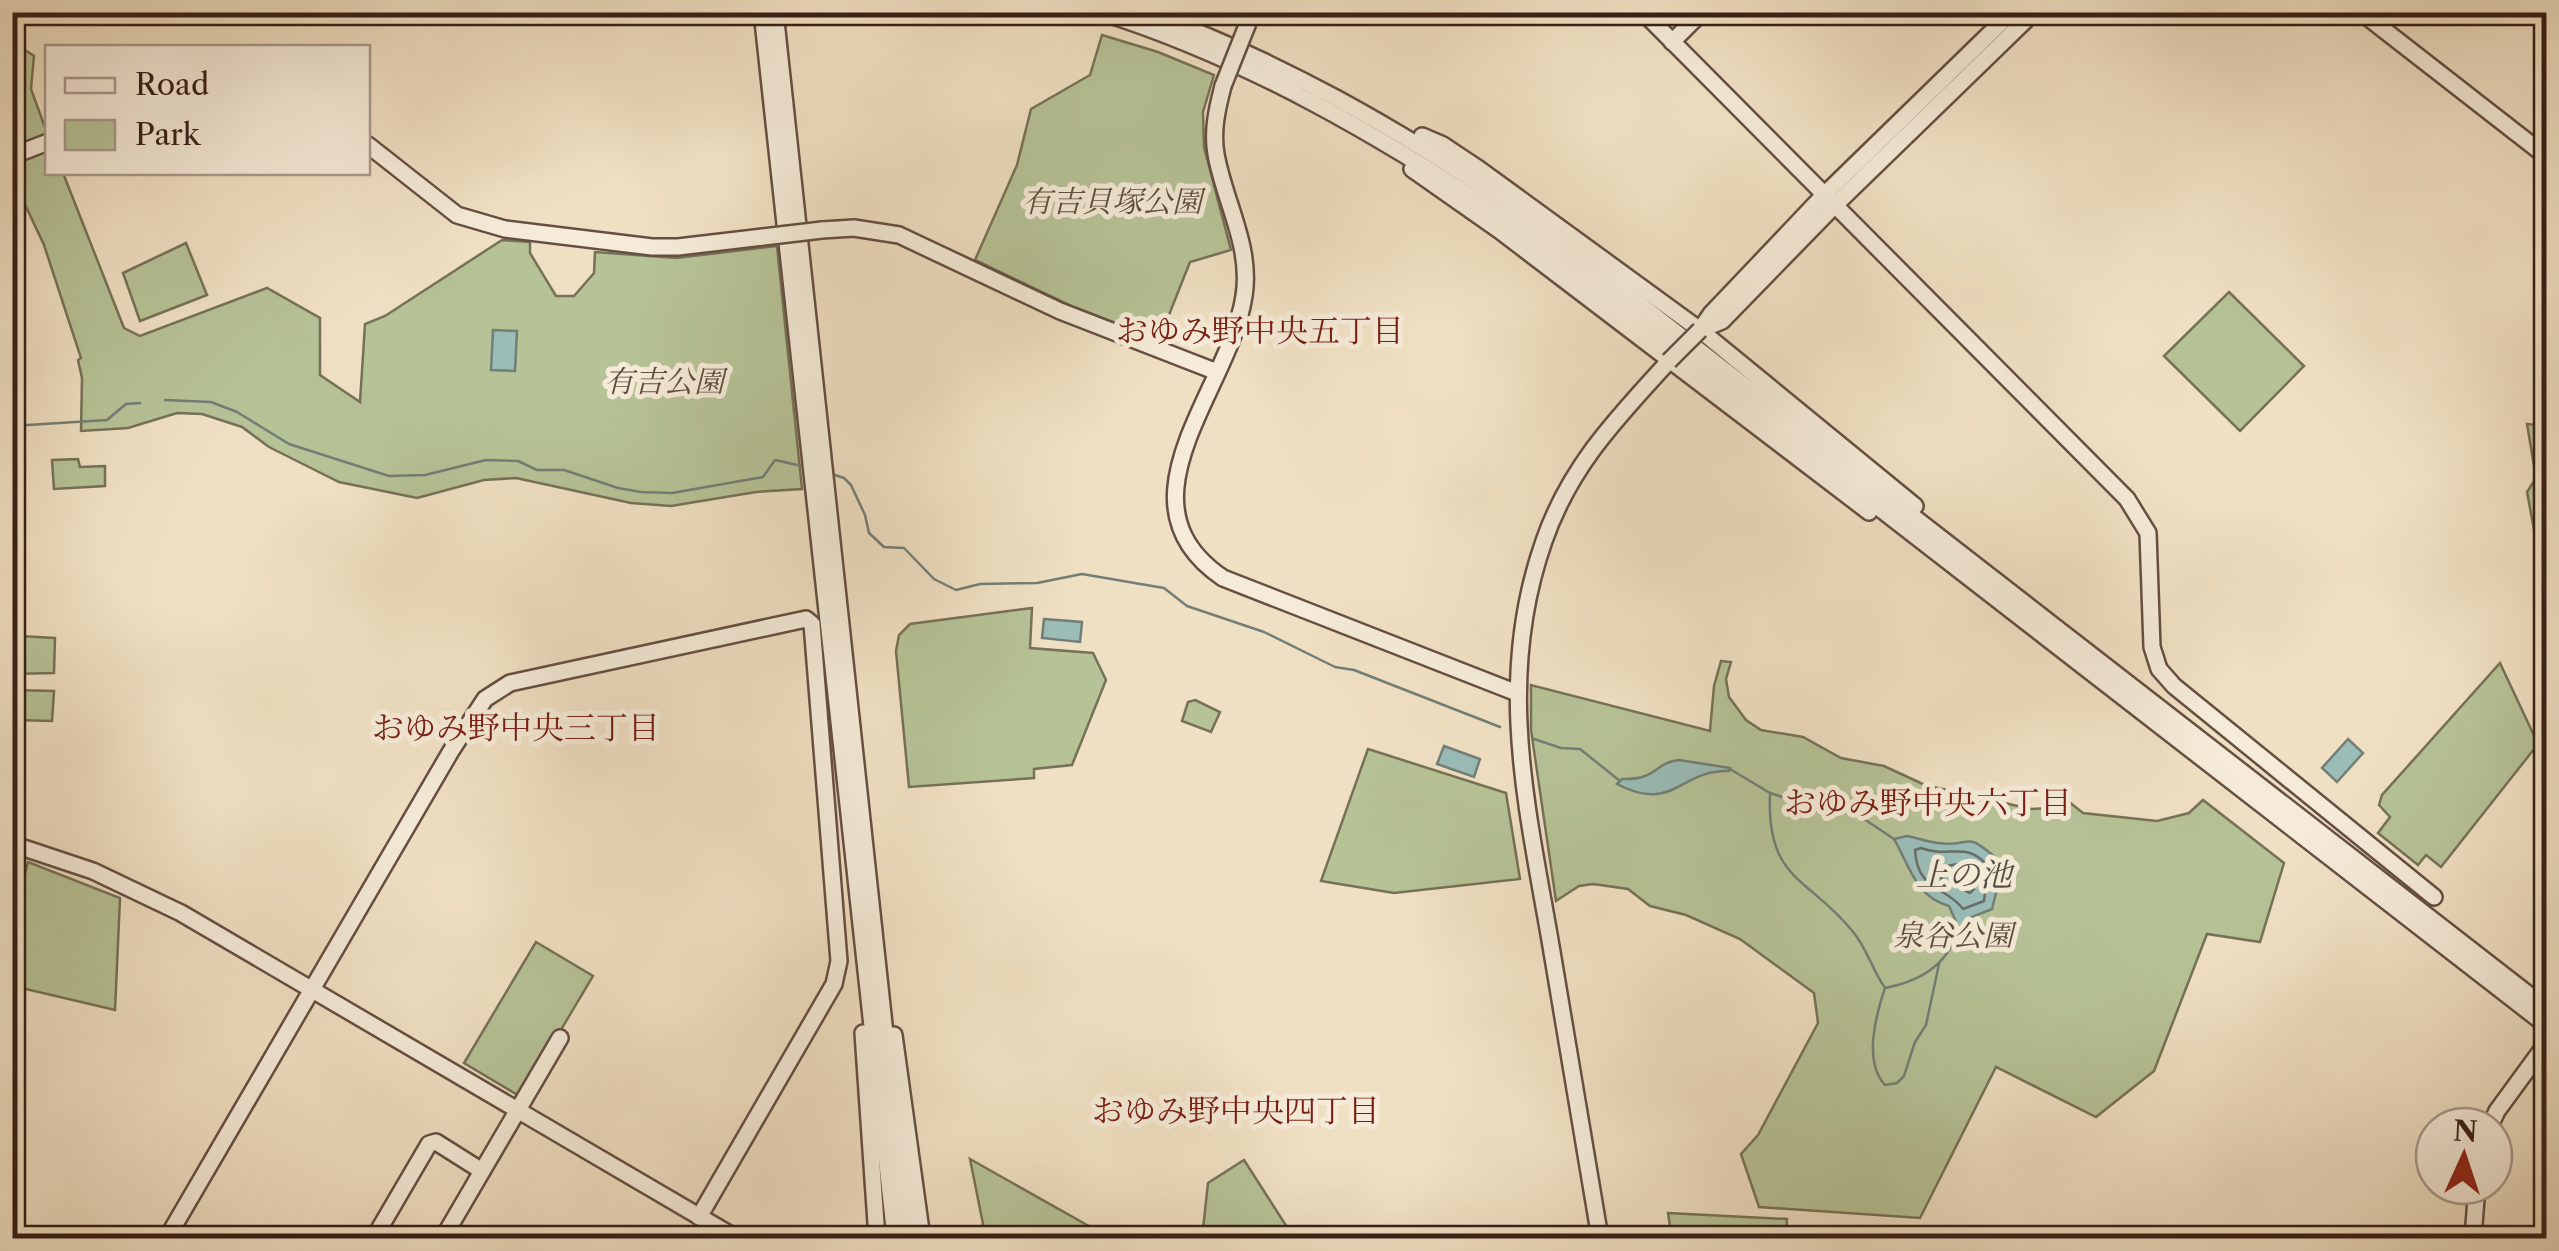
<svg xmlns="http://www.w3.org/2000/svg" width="2559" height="1251" viewBox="0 0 2559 1251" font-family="'Libre Caslon Text','Noto Serif JP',serif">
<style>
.green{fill:#b6c397;stroke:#767157;stroke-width:2.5}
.water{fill:#9abdb7;stroke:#727e77;stroke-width:2.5}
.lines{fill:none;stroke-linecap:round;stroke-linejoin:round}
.shore{stroke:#686e67;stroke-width:2.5}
.stream{stroke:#727e77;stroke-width:2.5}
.river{stroke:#9abdb7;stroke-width:18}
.tertiary-casing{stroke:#654f42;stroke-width:20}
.tertiary{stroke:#f5ebd8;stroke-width:15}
.tertiary-bridge-casing{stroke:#654f42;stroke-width:20;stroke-linecap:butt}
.tertiary-bridge{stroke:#f5ebd8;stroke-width:15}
.labels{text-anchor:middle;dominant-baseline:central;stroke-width:10;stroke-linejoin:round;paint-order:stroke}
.park-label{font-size:30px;font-style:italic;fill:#5d503d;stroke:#f5ebd8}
.neighbourhood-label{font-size:32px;fill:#7a1f14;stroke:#f5ebd8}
.water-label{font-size:32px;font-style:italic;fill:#554e47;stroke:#f5ebd8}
</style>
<rect width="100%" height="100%" fill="#f0e0c3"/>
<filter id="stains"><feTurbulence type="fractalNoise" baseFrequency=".002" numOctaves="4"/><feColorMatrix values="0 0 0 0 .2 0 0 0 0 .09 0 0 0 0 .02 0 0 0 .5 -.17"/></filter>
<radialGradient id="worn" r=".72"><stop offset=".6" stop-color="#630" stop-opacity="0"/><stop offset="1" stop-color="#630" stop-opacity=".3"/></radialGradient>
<g class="green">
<path d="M1102 35 1158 52 1214 75 1203 112 1204 147 1231 250 1190 262 1159 340 1069 305 975 260 1017 165 1031 109 1090 75Z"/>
<path d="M13 42 34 56 31 89 47 133 48 172 63 173 124 328 140 336 267 288 320 318V375L360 402 365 324 385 316 502 240 530 242V253L556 296H574L594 273 595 252 676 258 777 246 802 489 756 492 671 506 631 503 516 478 484 480 417 498 339 482 269 447 242 427 202 414 177 413 128 428 81 431 82 378 78 360 81 358 44 245 13 179Z"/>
<path d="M186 243 207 295 140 321 123 273Z"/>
<path d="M2229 292 2304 366 2240 431 2164 356Z"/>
<path d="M2527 424 2537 425 2546 433V634L2538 551 2527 492 2536 478Z"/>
<path d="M78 459 80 467 105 466V486L54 489 52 460Z"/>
<path d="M13 566 21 567 19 636 55 638 54 673 13 674Z"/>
<path d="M1032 608 1030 648 1093 653 1106 680 1072 765 1034 769V778L909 787 896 651 899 635 910 624Z"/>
<path d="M1721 661 1731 662 1726 679 1729 697 1746 720 1761 730 1803 737 1841 758 1884 766 1925 785 2031 809 2049 808 2063 797 2083 813 2157 821 2189 813 2203 800 2284 863 2260 942 2207 934 2154 1071 2096 1117 1996 1067 1920 1218 1759 1207 1741 1154 1758 1135 1818 1023 1814 993 1740 939 1686 915 1650 906 1628 889 1593 884 1579 886 1556 901 1531 730V685L1710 731 1714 686Z"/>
<path d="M2500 663 2538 744 2441 867 2426 855 2418 865 2378 833 2390 817 2379 805 2382 795Z"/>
<path d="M13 690 54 691 52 721 13 720Z"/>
<path d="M1195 700 1220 712 1211 732 1182 721 1188 702Z"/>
<path d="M1368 749 1506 793 1520 879 1394 893 1321 881Z"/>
<path d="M28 862 120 898 115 1010 13 986V921Z"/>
<path d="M536 942 593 976 521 1097 464 1063Z"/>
<path d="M970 1159 1110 1238H999L984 1229Z"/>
<path d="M1244 1160 1294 1238H1202L1208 1183Z"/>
<path d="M1668 1213 1787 1219 1786 1238H1672Z"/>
</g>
<g class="water">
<path d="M493 330 517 331 515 371 491 370Z"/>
<path d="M1044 619 1082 622 1080 642 1042 638Z"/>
<path d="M2348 739 2363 753 2337 782 2322 768Z"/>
<path d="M1444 746 1480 759 1474 777 1437 764Z"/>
<path d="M1679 760 1730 768 1729 771C1680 769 1674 814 1617 784L1622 779C1658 780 1653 763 1679 760Z"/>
<path d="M1907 836C1918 838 1928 842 1938 843 1973 848 1962 828 1997 859V889L1992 909 1967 919 1960 927 1958 926 1949 906C1916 897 1910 867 1894 839Z"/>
</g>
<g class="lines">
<g class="shore">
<path d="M1921 848C1950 859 1965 840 1988 866L1984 901 1963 909C1946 886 1917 891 1915 850Z"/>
<path d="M1964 863 1975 871 1974 889 1970 893 1943 880 1936 873 1940 867Z"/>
</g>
<g class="stream">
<path d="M165 400 211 402 237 412 289 444 389 476 425 475 486 460 518 461 537 470H564L618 488 641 492 672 493 763 477 775 460 802 466"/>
<path d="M12 426 107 420 126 404 140 403"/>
<path d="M829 473 844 478 851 485 865 515 869 533 884 547 904 548 934 579 956 590 980 584 1037 583 1082 574 1164 588 1187 606 1264 632 1335 667 1354 670 1500 727"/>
<path d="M1534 739 1561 748 1580 749 1620 781"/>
<path d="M1730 769 1770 793 1804 804 1849 809 1894 839"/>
<path d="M1770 793C1766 882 1809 876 1854 933 1867 949 1873 971 1885 988 1876 1015 1863 1061 1885 1085L1897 1083 1904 1076 1915 1042 1926 1025 1939 964"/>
<path d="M1885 988C1921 981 1951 963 1958 926"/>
</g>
<path class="river" d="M2546 348 2542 372 2546 382"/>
<g class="tertiary-casing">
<g id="tertiary">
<path d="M762 12 895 1238"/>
<path d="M775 12 907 1238"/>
<path d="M1101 12C1249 59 1380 136 1509 221L2546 1025"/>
<path d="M1145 12C1279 60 1400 130 1517 209L2546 1008"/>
<path d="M1643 12 2127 499 2148 533 2152 647 2159 669 2174 686 2434 897"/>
<path d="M2361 12 2546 156"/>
<path d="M1672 42 1702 12"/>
<path d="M1223 86C1217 109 1212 131 1216 154 1224 201 1252 246 1244 296 1230 390 1111 502 1223 578L1517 693"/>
<path d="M1422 136 1443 145 1479 169 1700 330 1915 506"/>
<path d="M368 145 457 215 505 229 652 247H678L763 237"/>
<path d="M12 156 48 142"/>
<path d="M1412 169 1499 230 1869 512"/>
<path d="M822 230 854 228 899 235 1060 311 1217 372"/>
<path d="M1700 330 1722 321 1833 207 2034 12"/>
<path d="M1700 330 1711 314 1823 196 2012 12"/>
<path d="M12 844 93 871 181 913 736 1238"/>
<path d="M863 1033 877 1238"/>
<path d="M894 1035 922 1238"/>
<path d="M2490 1126 2497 1111 2546 1044"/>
<path d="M167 1238 451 751 485 699 510 683 806 619 812 624 839 961 834 984 699 1217"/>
<path d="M374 1238 429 1144 436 1142 482 1171"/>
<path d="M443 1238 560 1038"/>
<path d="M1600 1238C1584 1141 1567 1043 1551 946 1527 806 1495 680 1544 541 1570 466 1617 418 1669 361"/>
<path d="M2473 1238 2477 1186"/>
</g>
</g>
<use href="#tertiary" class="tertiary"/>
<g class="tertiary-bridge-casing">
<g id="tertiary-bridge">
<path d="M1223 86 1248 23"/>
<path d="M763 237 822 230"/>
<path d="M1669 361 1700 330"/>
</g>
</g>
<use href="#tertiary-bridge" class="tertiary-bridge"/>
</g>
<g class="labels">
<g class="park-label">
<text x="1112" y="201">有吉貝塚公園</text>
<text x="664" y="381">有吉公園</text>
<text x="1953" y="935">泉谷公園</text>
</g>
<g class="neighbourhood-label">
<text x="1260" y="330">おゆみ野中央五丁目</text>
<text x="516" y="727">おゆみ野中央三丁目</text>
<text x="1928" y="802">おゆみ野中央六丁目</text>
<text x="1236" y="1110">おゆみ野中央四丁目</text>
</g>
<g class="water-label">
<text x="1964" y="874">上の池</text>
</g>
</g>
<rect width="2559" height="1251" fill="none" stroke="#f0e0c3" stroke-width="50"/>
<rect x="15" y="15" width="2529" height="1221" fill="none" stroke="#371f17" stroke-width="5"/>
<rect x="25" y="25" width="2509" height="1201" fill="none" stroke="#371f17" stroke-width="2.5"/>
<rect x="45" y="45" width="325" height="130" fill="#f5ebd8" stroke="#a9998b" stroke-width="2.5"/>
<rect x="65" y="78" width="50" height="15" fill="#f5ebd8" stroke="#a9998b" stroke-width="2.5"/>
<text x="135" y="95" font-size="30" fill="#371f17">Road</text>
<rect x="65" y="120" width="50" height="30" fill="#b6c397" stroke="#a9998b" stroke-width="2.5"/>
<text x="135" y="145" font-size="30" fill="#371f17">Park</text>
<g transform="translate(2464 1156) rotate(3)"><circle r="48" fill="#f5ebd8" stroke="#a9998b" stroke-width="2.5"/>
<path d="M0-8L18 38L0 25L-18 38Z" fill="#8f2418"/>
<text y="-15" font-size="28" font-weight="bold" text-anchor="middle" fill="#371f17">N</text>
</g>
<rect width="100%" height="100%" filter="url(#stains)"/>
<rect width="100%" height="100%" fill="url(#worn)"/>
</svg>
